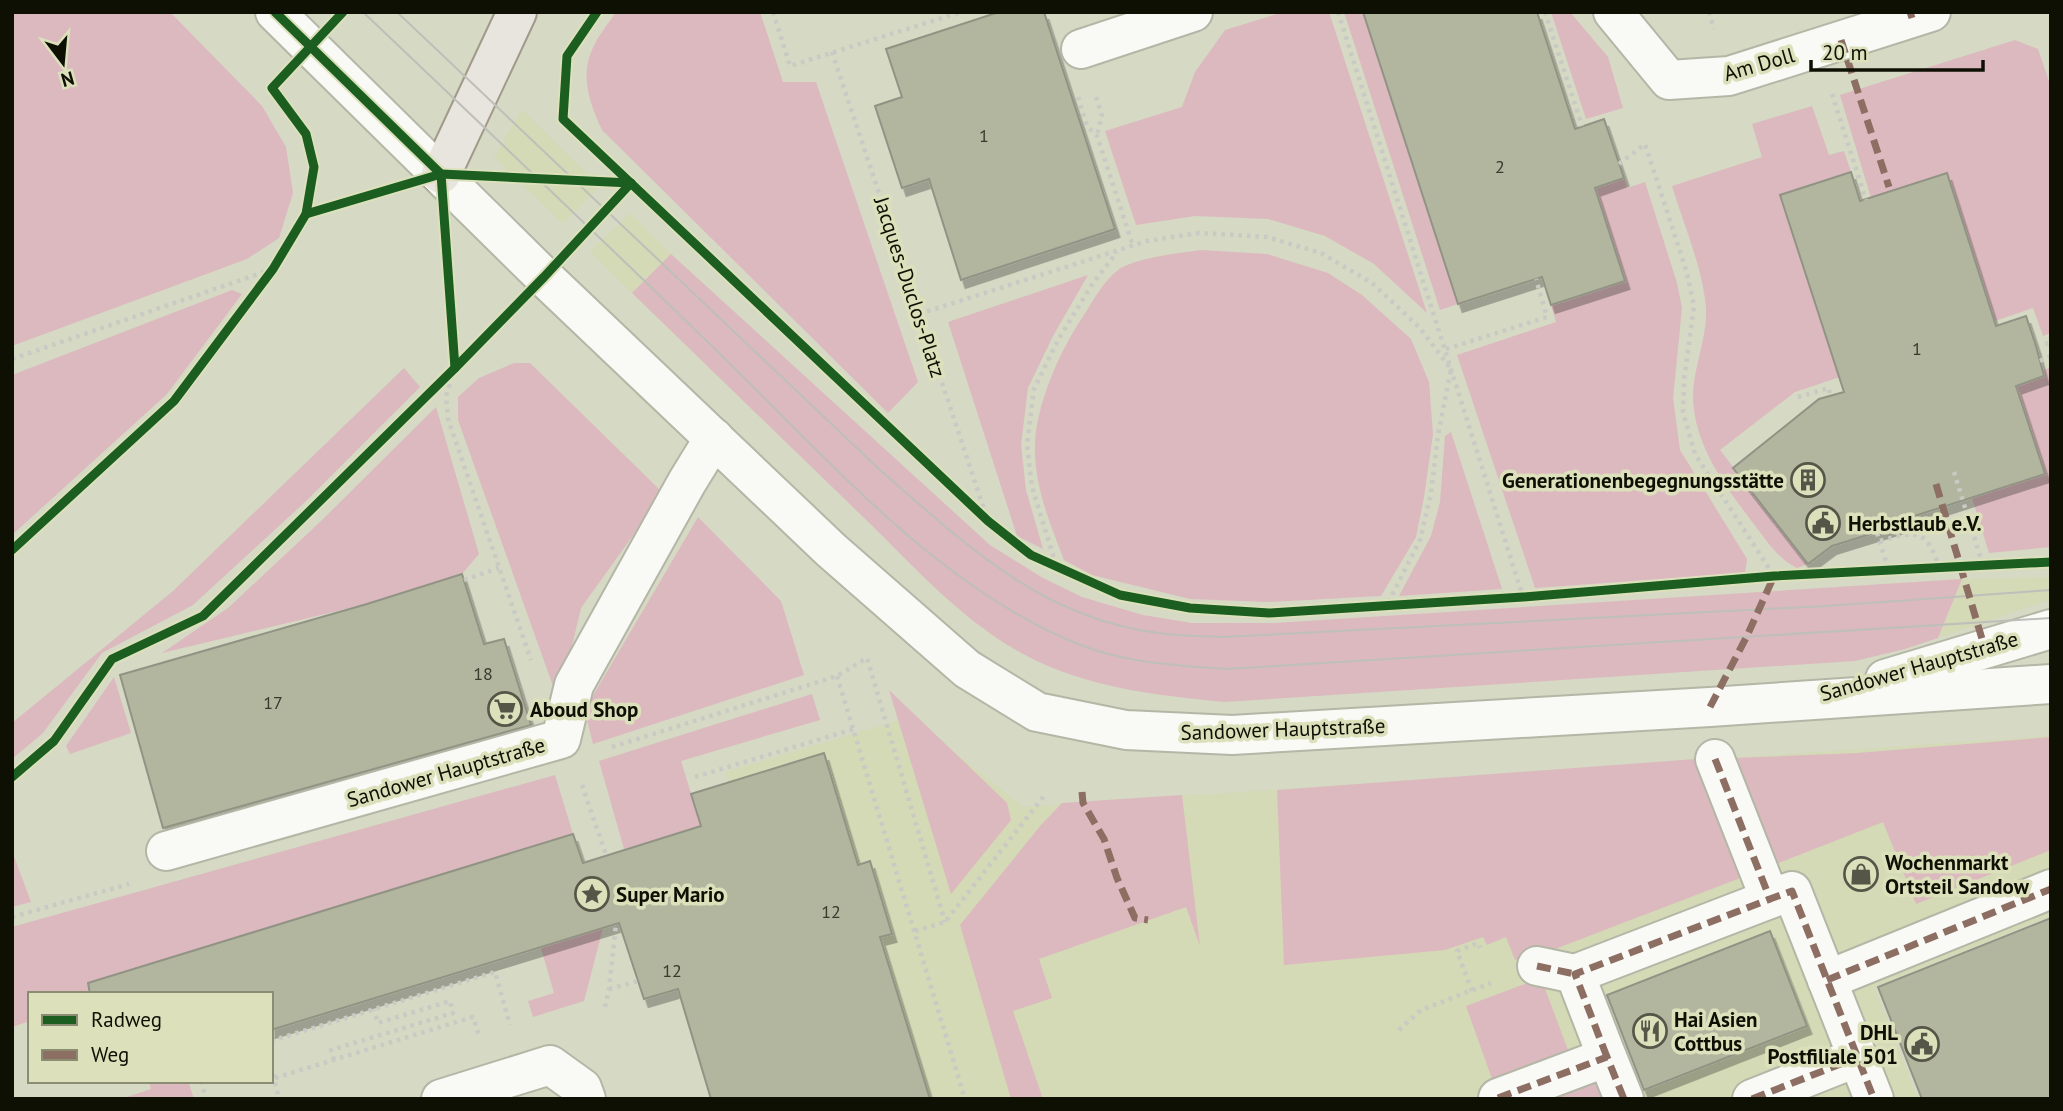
<svg xmlns="http://www.w3.org/2000/svg" width="2063" height="1111" viewBox="0 0 2063 1111" font-family="'PT Sans',sans-serif">
<style>
.built{fill:#d4d9b6}
.green{fill:#dcb9be}
.building{fill:#b3b69f;stroke:#919384;stroke-width:2;filter:url(#shadow)}
.lines{fill:none;stroke-linecap:round;stroke-linejoin:round}
.minor-casing{stroke:#b4b6a6;stroke-width:42}
.major-casing{stroke:#a19989;stroke-width:42}
.path{stroke:#c8cac3;stroke-width:4.5;stroke-dasharray:3.5 5;stroke-linecap:butt}
.minor{stroke:#f9f9f6;stroke-width:38}
.major{stroke:#e8e4de;stroke-width:38}
.tram{stroke:#bebfb9;stroke-width:2}
.quiet{stroke:#8d6e63;stroke-width:7;stroke-dasharray:14 7;stroke-linecap:butt}
.cycleway-casing{stroke:#dce1bc;stroke-width:13}
.cycleway{stroke:#1b5e20;stroke-width:9}
.labels{text-anchor:middle;dominant-baseline:central;stroke-width:7;stroke-linejoin:round;paint-order:stroke}
.number-label{font-size:18px;fill:#383a2b}
.street-label{font-size:21px;fill:#0f1004;stroke:#dce1bc}
.poi-label{font-size:21px;font-weight:bold;fill:#0f1004;stroke:#dce1bc;text-anchor:start}
</style>
<defs>
<filter id="shadow"><feDropShadow dx="4.5" dy="8" stdDeviation="0" flood-color="#0004"/></filter>
</defs>
<rect width="100%" height="100%" fill="#d6d9c4"/>
<g class="built">
<path d="M522 110 600 186 563 224 494 157Z"/>
<path d="M630 213 671 254 632 293 590 252Z"/>
<path d="M2051 577V599L1938 638 1962 579Z"/>
<path d="M910 717 1023 807 2051 736V916L1874 987 1918 1099H823L725 772Z"/>
</g>
<g class="green">
<path d="M12 12H170L262 106 286 147 293 193 279 238 247 259 12 346Z"/>
<path d="M616 12H760L783 82H816L918 382 888 413 602 130C590 105 580 76 592 50 597 37 608 24 616 12Z"/>
<path d="M1283 12H1329L1427 313 1374 264 1325 236 1268 219 1195 216 1136 225 1105 131 1182 107 1195 72 1225 30Z"/>
<path d="M1344 12H1363L1458 304 1440 310Z"/>
<path d="M1551 12H1570L1608 57 1623 108 1586 119Z"/>
<path d="M2015 40 2038 49 2051 87V333L2043 336 2033 308 1995 321 1947 173 1871 198 1840 95Z"/>
<path d="M1812 106 1829 155 1844 151 1851 172 1781 195 1840 377 1795 392 1720 450 1808 564 1797 568C1776 557 1767 541 1753 523 1726 487 1695 447 1693 399 1692 366 1711 333 1705 299 1700 261 1683 223 1672 186L1762 157 1752 124Z"/>
<path d="M1624 178 1627 188 1645 182 1677 283 1682 308 1673 398 1680 450 1747 559 1745 573 1535 588 1457 355 1556 322 1551 305 1624 281 1594 189Z"/>
<path d="M1201 250 1267 254 1328 273 1362 295 1411 339 1429 382 1433 434 1424 497 1416 537 1381 596 1268 602 1190 599 1092 575 1064 560C1050 524 1034 485 1035 446 1035 408 1059 353 1080 321 1091 305 1102 282 1118 270 1134 258 1180 253 1201 250Z"/>
<path d="M671 254 990 545 1043 578 1082 597 1143 615 1192 623H1275L1962 579 1938 638 1905 649 1855 661 1224 702C1155 695 1087 688 1025 655 961 621 912 564 860 514 784 440 708 367 632 293Z"/>
<path d="M1088 275 1053 336 1028 388 1021 445 1026 490 1043 549 1017 536 948 322Z"/>
<path d="M232 290 242 294 167 394 12 535V375Z"/>
<path d="M514 363H530L657 487 662 495 581 608 572 646 553 686 458 420V397L479 378Z"/>
<path d="M2051 367V547L1989 553 1972 498 2044 474 2016 386 2045 376 2043 370Z"/>
<path d="M404 368 420 387 305 502 193 605 102 653 43 733 12 759V723L173 591Z"/>
<path d="M436 407 479 554 462 574 367 604 162 653 228 608 320 522Z"/>
<path d="M1451 432 1502 589 1399 596 1431 536 1440 502 1445 436Z"/>
<path d="M698 517 781 601 804 675 593 744 587 720 591 699Z"/>
<path d="M114 677 131 733 70 754 66 746Z"/>
<path d="M889 690 1007 803 1011 820 951 894Z"/>
<path d="M812 694 820 720 681 761 701 826 624 849 599 761Z"/>
<path d="M2051 737V850L1916 904 1883 822 1776 864 1734 758 1857 753Z"/>
<path d="M1696 759 1743 877 1534 957 1515 960 1506 937 1487 945 1483 937 1445 950 1284 965 1277 790Z"/>
<path d="M555 775 573 834 117 974 120 994H30V1021L12 1027V927Z"/>
<path d="M1182 795 1200 946 1186 907 1039 959 1052 998 1013 1011 1043 1099H1011L960 925 1041 825 1062 803Z"/>
<path d="M12 851 31 902 12 907Z"/>
<path d="M603 928 584 1001 533 1017 528 1001 554 993 541 948Z"/>
<path d="M1541 978 1568 1050 1492 1079 1466 1006Z"/>
<path d="M1597 1080 1604 1099H1550Z"/>
<path d="M149 1081H188L194 1099H121L151 1089Z"/>
</g>
<g class="building">
<path d="M999 12H1044L1115 229 961 280 929 179 902 188 875 106 902 97 886 49Z"/>
<path d="M1363 12H1537L1575 129 1604 119 1624 178 1595 188 1625 281 1551 305 1542 277 1458 304Z"/>
<path d="M1851 172 1860 201 1947 173 1996 326 2026 316 2036 346 2044 376 2016 386 2045 474 1899 521 1900 525 1832 546 1808 564 1733 468 1819 399 1844 392 1780 195Z"/>
<path d="M462 574 484 644 504 639 531 725 163 828 120 675 367 604Z"/>
<path d="M824 753 858 865 870 861 892 934 880 937 930 1099H711L678 989 644 999 619 923 271 1030V994H90L88 983 573 834 583 863 701 826 691 794Z"/>
<path d="M2051 918V1099H1922L1878 987Z"/>
<path d="M1770 931 1807 1026 1644 1090 1607 995Z"/>
</g>
<g class="lines">
<g class="minor-casing">
<g id="minor">
<path d="M275 12 544 277 831 550 967 669 1037 712 1126 730 1232 735 1710 707 2051 684"/>
<path d="M1613 12 1669 80 1729 76 1931 12"/>
<path d="M1081 49 1193 12"/>
<path d="M1885 679 2051 629"/>
<path d="M1715 759 1770 899 1792 891 1874 1099"/>
<path d="M166 851 561 739 574 685 687 482 714 438"/>
<path d="M1537 966 1575 974"/>
<path d="M1827 980 2051 889"/>
<path d="M1607 1057 1575 974 1770 899"/>
<path d="M1498 1098 1607 1057 1624 1099"/>
<path d="M441 1099 550 1065 582 1088 586 1099"/>
<path d="M1752 1099 1858 1057"/>
</g>
</g>
<g class="major-casing">
<path id="major" d="M441 174 517 12"/>
</g>
<g class="path">
<path d="M773 12 790 66 961 12"/>
<path d="M1338 12 1523 597"/>
<path d="M1545 12 1582 126"/>
<path d="M1709 12 1714 29"/>
<path d="M832 52 988 521"/>
<path d="M1832 94 1866 200"/>
<path d="M1078 97 1087 126 1097 136 1101 148 1133 246"/>
<path d="M1096 97 1102 116 1097 135"/>
<path d="M1619 164 1645 144 1687 273 1694 306 1684 380 1683 412 1695 454 1774 576"/>
<path d="M919 314 1147 241 1199 233 1267 237 1321 253 1372 283 1420 328 1451 369 1438 435 1431 493 1420 540 1386 607"/>
<path d="M2045 344 2051 342"/>
<path d="M1446 349 1547 317 1536 279"/>
<path d="M12 359 273 269"/>
<path d="M2040 361 2051 356"/>
<path d="M455 368 446 396 448 419 531 660"/>
<path d="M1798 397 1829 388 1830 395"/>
<path d="M1954 472 1983 566"/>
<path d="M1877 533 1889 571"/>
<path d="M1880 541C1918 530 1926 529 1940 569"/>
<path d="M1056 565 1032 487 1027 445 1034 389 1058 340 1091 286 1117 252"/>
<path d="M464 580 499 568"/>
<path d="M837 676 965 1099"/>
<path d="M612 747 837 676 867 658 945 922"/>
<path d="M695 777 854 729"/>
<path d="M582 785 606 855"/>
<path d="M12 917 129 884"/>
<path d="M915 931 945 922 1044 796"/>
<path d="M609 989 638 981"/>
<path d="M1472 991 1457 951 1478 943 1480 948"/>
<path d="M605 1007 609 989 616 924"/>
<path d="M1399 1030 1421 1010 1491 983"/>
<path d="M271 1041 495 972 510 1025"/>
<path d="M334 1060 331 1050 453 1013 450 1001 378 1023 374 1010"/>
<path d="M271 1066 279 1099"/>
<path d="M275 1078 473 1017 479 1035"/>
<path d="M201 1081 206 1099"/>
</g>
<use href="#minor" class="minor"/>
<use href="#major" class="major"/>
<g class="tram">
<path d="M363 12C483 126 603 240 721 355 827 458 935 584 1073 642 1121 663 1175 665 1226 669L2051 618"/>
<path d="M397 12 880 470C965 544 1041 618 1158 633 1179 636 1201 636 1222 637L1826 606 2051 590"/>
</g>
<g class="quiet">
<path d="M1910 12 1912 18"/>
<path d="M1841 40 1889 187"/>
<path d="M1936 484 1985 649"/>
<path d="M1710 707 1747 636 1774 576"/>
<path d="M1715 759 1770 899 1792 891 1874 1099"/>
<path d="M1082 792 1083 803 1104 839 1117 878 1135 918 1148 920"/>
<path d="M1537 966 1575 974"/>
<path d="M1827 980 2051 889"/>
<path d="M1607 1057 1575 974 1770 899"/>
<path d="M1498 1098 1607 1057 1624 1099"/>
<path d="M1752 1099 1858 1057"/>
</g>
<g class="cycleway-casing">
<g id="cycleway">
<path d="M275 12 441 174"/>
<path d="M597 12 567 56 563 119 988 521 1031 555 1120 595 1190 608 1269 613 1523 597 1774 576 2051 562"/>
<path d="M441 174 455 368"/>
<path d="M306 214 441 174 631 183"/>
<path d="M12 550 174 401 273 269 306 214 314 167 306 134 272 88 343 12"/>
<path d="M12 777 54 741 112 659 203 616 455 368 544 277 631 183"/>
</g>
</g>
<use href="#cycleway" class="cycleway"/>
</g>
<defs>
<g id="building-ring" transform="scale(1.75)"><circle r="9.5" fill="#dce1bc" stroke="#555647" stroke-width="1.5"/><path d="M-4-6H4V6H1V3H-1V6H-4ZM-2.5-4.3h1.7v1.8h-1.7ZM.8-4.3h1.7v1.8H.8ZM-2.5-1h1.7V.8h-1.7ZM.8-1h1.7V.8H.8Z" fill="#555647"/></g>
<g id="civic-ring" transform="scale(1.75)"><circle r="9.5" fill="#dce1bc" stroke="#555647" stroke-width="1.5"/><path d="M-.6-6.5H3V-4.5H.6V-3L4-1V1h2V6H-6V1h2V-1L-.6-3ZM-1.2 2.5V6h2.4V2.5Z" fill="#555647"/></g>
<g id="supermarket-ring" transform="scale(1.75)"><circle r="9.5" fill="#dce1bc" stroke="#555647" stroke-width="1.5"/><path d="M-6-5.5h2.5l.6 2H6L4.5 2H-2.5L-4.4-4H-6ZM-1.5 3.2a1.3 1.3 0 1 0 .1 0ZM3 3.2a1.3 1.3 0 1 0 .1 0Z" fill="#555647"/></g>
<g id="shop-ring" transform="scale(1.75)"><circle r="9.5" fill="#dce1bc" stroke="#555647" stroke-width="1.5"/><path d="M-5-2.5h2.3a2.7 3.5 0 0 1 5.4 0H5L5.5 6h-11ZM-1.5-2.5h3a1.5 2.3 0 0 0-3 0Z" fill="#555647"/></g>
<g id="sight-ring" transform="scale(1.75)"><circle r="9.5" fill="#dce1bc" stroke="#555647" stroke-width="1.5"/><path d="M0-6L1.8-2.2L6-1.7L2.9 1.2L3.7 5.4L0 3.3L-3.7 5.4L-2.9 1.2L-6-1.7L-1.8-2.2Z" fill="#555647"/></g>
<g id="restaurant-ring" transform="scale(1.75)"><circle r="9.5" fill="#dce1bc" stroke="#555647" stroke-width="1.5"/><path d="M-5-6h1v4h1v-4h1v4h1v-4h1v5L-1.5 .5V6h-2V.5L-5-1ZM5-6V6H3V1.5H1.5Q1.5-4 5-6Z" fill="#555647"/></g>
</defs>
<g fill-rule="evenodd">
<use href="#building-ring" x="1808" y="480"/>
<use href="#civic-ring" x="1823" y="523"/>
<use href="#supermarket-ring" x="505" y="709"/>
<use href="#shop-ring" x="1861" y="874"/>
<use href="#sight-ring" x="592" y="894"/>
<use href="#restaurant-ring" x="1650" y="1031"/>
<use href="#civic-ring" x="1922" y="1044"/>
</g>
<g class="labels">
<g class="number-label">
<text x="984" y="135">1</text>
<text x="1500" y="166">2</text>
<text x="1917" y="348">1</text>
<text x="483" y="673">18</text>
<text x="273" y="702">17</text>
<text x="831" y="911">12</text>
<text x="672" y="970">12</text>
</g>
<g class="street-label">
<text transform="translate(1759 64) rotate(-16)">Am Doll</text>
<text transform="translate(910 287) rotate(72)">Jacques-Duclos-Platz</text>
<text transform="translate(1919 666) rotate(-16)">Sandower Hauptstraße</text>
<text transform="translate(1283 729) rotate(-2)">Sandower Hauptstraße</text>
<text transform="translate(446 772) rotate(-16)">Sandower Hauptstraße</text>
</g>
<g class="poi-label">
<text x="1784" y="480" text-anchor="end">Generationenbegegnungsstätte</text>
<text x="1848" y="523">Herbstlaub e.V.</text>
<text x="530" y="709">Aboud Shop</text>
<text x="1885" y="862">Wochenmarkt<tspan x="1885" dy="24">Ortsteil Sandow</tspan></text>
<text x="616" y="894">Super Mario</text>
<text x="1674" y="1019">Hai Asien<tspan x="1674" dy="24">Cottbus</tspan></text>
<text x="1898" y="1032" text-anchor="end">DHL<tspan x="1898" dy="24">Postfiliale 501</tspan></text>
</g>
</g>
<rect width="2063" height="1111" fill="none" stroke="#0f1004" stroke-width="28"/>
<rect x="28" y="992" width="245" height="91" fill="#dce1bc" stroke="#8a8d72" stroke-width="2"/>
<rect x="42" y="1015" width="35" height="10" fill="#1b5e20" stroke="#8a8d72" stroke-width="2"/>
<text x="91" y="1027" font-size="21" fill="#0f1004">Radweg</text>
<rect x="42" y="1050" width="35" height="10" fill="#8d6e63" stroke="#8a8d72" stroke-width="2"/>
<text x="91" y="1062" font-size="21" fill="#0f1004">Weg</text>
<g transform="translate(63 63) rotate(164)" stroke="#dce1bc" stroke-width="5" paint-order="stroke">
<path d="M0-5L12 26L0 18L-12 26Z" fill="#0f1004"/>
<text y="-10" font-size="19" font-weight="bold" text-anchor="middle" fill="#0f1004">N</text>
</g>
<path d="M1811 60v10h172v-10" fill="none" stroke="#0f1004" stroke-width="3.5"/>
<text x="1822" y="60" font-size="21" fill="#0f1004" stroke="#dce1bc" stroke-width="5" paint-order="stroke">20 m</text>
</svg>
